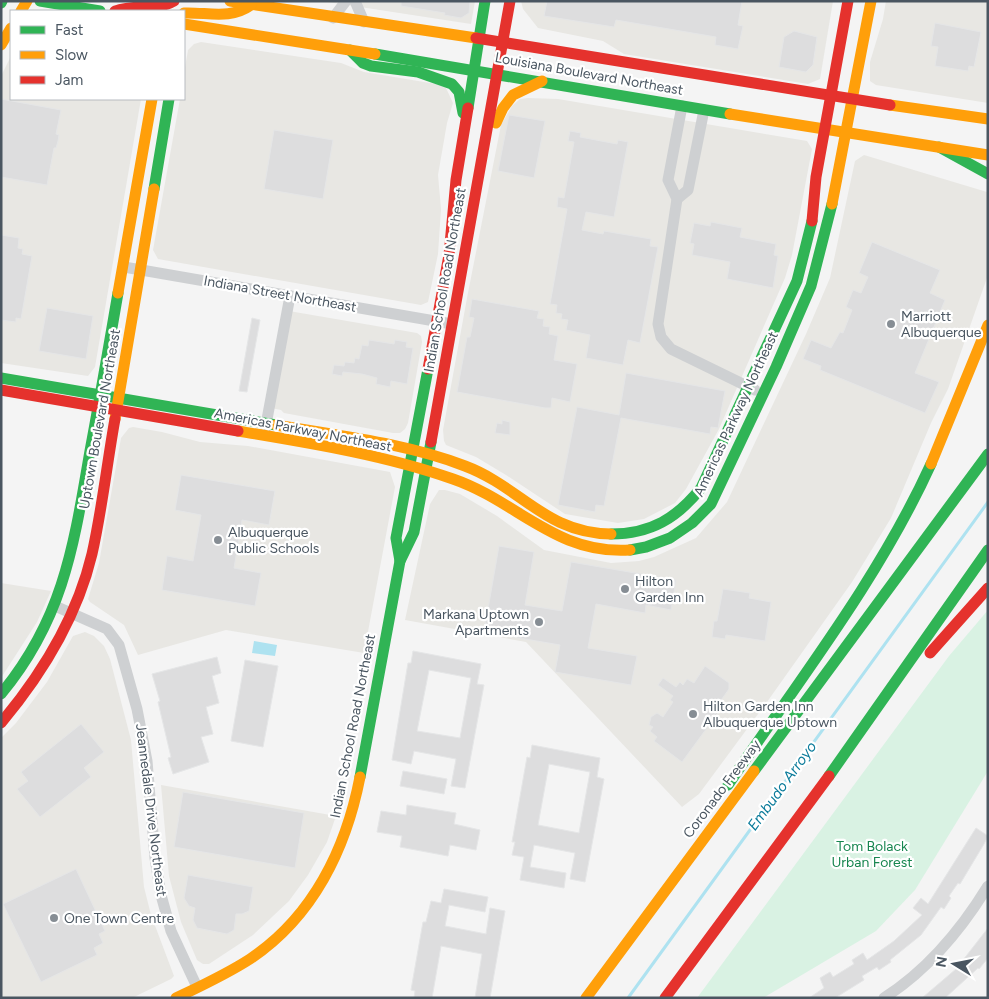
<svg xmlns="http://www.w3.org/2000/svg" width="989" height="999" viewBox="0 0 989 999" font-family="Figtree,sans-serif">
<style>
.commercial{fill:#e8e7e3}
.green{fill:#d9f2e3}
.water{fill:#aee2f0}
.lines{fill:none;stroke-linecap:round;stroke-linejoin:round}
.stream{stroke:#aee2f0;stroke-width:3}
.building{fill:#ddddde;stroke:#e5e6e7;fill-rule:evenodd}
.street{stroke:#ced0d2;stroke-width:11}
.fast{stroke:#30b455;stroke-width:11}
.slow{stroke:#ff9f0a;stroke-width:11}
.jam{stroke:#e5322d;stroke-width:11}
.poi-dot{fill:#868d94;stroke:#fff;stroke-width:2}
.labels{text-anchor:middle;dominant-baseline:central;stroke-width:4.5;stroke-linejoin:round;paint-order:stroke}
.street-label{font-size:14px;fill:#4a5661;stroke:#fff}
.poi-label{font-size:14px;fill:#4a5661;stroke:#fff;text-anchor:start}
.park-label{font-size:14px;fill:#17864f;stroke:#fff}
.water-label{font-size:15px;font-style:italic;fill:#0c7c9b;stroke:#fff}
</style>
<rect width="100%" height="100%" fill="#f4f4f4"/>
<g class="commercial">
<path d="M321 1H475L471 24Z"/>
<path d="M521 1H833L820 79 808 84 624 54 603 41 538 28 523 9Z"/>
<path d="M886 1H988V103L876 85 870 81V62L883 19Z"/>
<path d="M201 42 341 63 364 72 436 84 446 88 453 103 447 123 438 175 441 209 438 254 428 302 421 305 158 259 153 250 180 99H184V73L188 50 194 44Z"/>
<path d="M11 56V99H141L95 367 88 376 1 363V76Z"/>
<path d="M528 98 558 99 807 141 812 149 792 255 785 278 719 429 686 489 675 503 644 519 618 523 565 514 506 475 476 457 446 445 444 441 443 430 467 298 501 125 512 106 520 99Z"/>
<path d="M864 155 987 192 988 275 948 389 931 423 891 518 852 582 767 702 699 794 682 807 526 642 405 620 430 504 439 490H445L460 494 497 516 544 550 611 563 639 561 654 557 696 538 727 502 806 334 830 278 855 161Z"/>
<path d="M289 311 417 333 421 336 422 342 408 423 405 429 400 433H393L284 413 281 410 271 408Z"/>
<path d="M133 427 162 432 200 442 248 446 390 472 395 487 364 653 226 630 138 655 124 625 90 602 88 599 99 563 121 438 129 428Z"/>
<path d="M1 583 51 591 37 622 1 678Z"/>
<path d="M85 632 94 636 104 646 110 659 131 740 144 887 151 915 174 976 171 979 132 998H1V738L16 723 47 682 73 636Z"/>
<path d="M161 785 336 816 327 842 308 875 289 901 253 935 209 964H203L197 960 181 922 169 876Z"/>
</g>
<path class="green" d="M988 610V771L915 890 876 931 763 998H697L949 656Z"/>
<path class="water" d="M254 641 277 645 275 656 252 653Z"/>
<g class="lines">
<path class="stream" d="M628 998 988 502"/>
</g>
<g class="building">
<path d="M401 1H470L469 13 461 18 444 15 445 13 401 6Z"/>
<path d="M547 1H742L738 25 743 26 738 49 715 45 716 37 616 20 614 27 544 16Z"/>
<path d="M935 23 981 32 974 67 969 66 968 71 935 66 938 47 931 46Z"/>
<path d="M794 31 817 37 813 65 806 72 779 67 784 37Z"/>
<path d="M1 99 61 110 56 134 59 135 58 141 56 148H54L47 185 1 177Z"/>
<path d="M509 115 545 121 534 178 498 171Z"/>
<path d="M274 130 333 140 323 199 264 189Z"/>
<path d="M570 131 581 133 580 137 617 144 618 140 628 142 614 217 586 212 582 230 603 234 604 231 651 239 650 246 658 247 640 343 628 340 623 365 586 358 590 335 566 330 568 320 561 319 562 314 556 313 557 305 550 304 567 209 557 207 558 197 564 198 574 142 568 141Z"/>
<path d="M711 222 742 228 740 237 776 244 774 255 778 256 773 288 727 279 730 262 692 255 694 244 690 243 694 223 710 226Z"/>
<path d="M1 235 19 238 18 248 23 249 22 254 32 256 21 319 16 318V322L1 320Z"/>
<path d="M872 242 940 270 930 293 945 300 915 373 939 382 925 413 820 370 821 366 803 359 811 340 831 348 840 332 843 333 852 310 846 307 853 290 861 293 868 277 859 273Z"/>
<path d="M472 299 539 311 537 318 544 319 543 326 550 327 549 334 558 336 554 360 577 364 570 402 552 398 551 408H545L457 392 467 337H470L474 318 469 317Z"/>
<path d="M47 308 93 316 86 359 39 351Z"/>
<path d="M252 318 260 320 247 392 239 391Z"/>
<path d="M369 340 394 344 395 340 407 342 406 347 413 348 407 384 391 381 390 387 376 384 377 378 362 374 343 372 342 376 332 374 334 365 344 366 345 362 354 363 355 358 359 359 362 345 368 346Z"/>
<path d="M626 373 725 391 718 428 711 427 710 434 621 418 604 506 596 505 595 512 558 505 577 407 619 415Z"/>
<path d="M502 420 510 422V435L495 433 497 423 502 424Z"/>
<path d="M181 475 275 491 269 525 242 520 234 568 261 573 255 606 162 590 167 556 193 561 201 515 175 510Z"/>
<path d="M499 546 534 552 525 605 562 611 571 562 676 580 671 610 646 605 645 613 596 604 588 648 637 656 631 685 555 672 560 645 484 632Z"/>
<path d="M723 589 750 593 749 598 771 602 765 641 726 635 725 639 712 637 714 621H717Z"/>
<path d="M413 651 481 664 477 684 484 685 465 788 451 786 456 759 414 751 411 764 392 760 407 669 408 663H411ZM429 670 471 678 460 738 417 731Z"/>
<path d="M217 657 221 673 212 676 219 703 206 707 213 734 201 737 209 762 173 774 168 758 171 757 158 702 160 701 152 674Z"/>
<path d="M245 660 278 666 263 747 231 741Z"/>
<path d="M705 666 729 683V689L719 703 723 706 682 762 654 741 657 737 650 731 653 727 649 725 651 717 657 713 663 717 673 702 670 700 673 696 658 685 663 678 676 687 680 682 683 685 687 679 694 683Z"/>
<path d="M81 724 104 752 84 768 91 777 40 817 17 789 28 781 21 772Z"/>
<path d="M532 745 600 758 597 777 604 779 585 882 570 879 575 853 534 845 530 867 566 873 564 888 520 880 524 857 512 855 515 842H512L527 757 530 758ZM549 764 590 772 579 833 538 825Z"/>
<path d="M403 771 447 779 444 794 400 786Z"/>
<path d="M183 792 304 813 295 868 174 847Z"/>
<path d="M407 805 456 813 454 824 480 830 476 850 450 845 448 856 400 847 402 836 377 832 381 811 406 815Z"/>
<path d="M976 828 988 836 984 844 960 884 958 883 949 896 951 898 944 909 941 907 921 935 890 960 891 962 879 970 877 967 862 976 864 980 835 998H809L824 988 820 978 830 972 833 977 854 964 852 960 863 953 867 960 894 941 922 915 913 908 921 898 928 904Z"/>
<path d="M76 869 105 931 99 934 103 943 94 948 97 955 41 982 3 904Z"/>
<path d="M188 875 253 887 249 911 242 914H236L234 930 227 934 197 928 193 920 195 908 189 906 184 898Z"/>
<path d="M444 889 488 897 485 912 449 905 445 926 486 934 490 908 505 911 490 998H475L482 954 441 946 432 998H414L415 991 411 990 423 922H426L431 901 441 903Z"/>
<path d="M988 928V958L979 969 978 968 945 998H922L956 969Z"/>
</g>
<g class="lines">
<g class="street">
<path d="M355 1 364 22"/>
<path d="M333 18 346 1"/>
<path d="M682 106 668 180 677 199 658 324 661 337 671 349 755 390"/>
<path d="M677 199 688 190 704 110"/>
<path d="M124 267 452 324"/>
<path d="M265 430 290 296"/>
<path d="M55 606 107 629 119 645 137 709 147 761 155 858 161 895 171 931 197 987"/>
<path d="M884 998C928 970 961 930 988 886"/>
</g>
<g class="fast">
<path d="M40 1 100 11"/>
<path d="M1 3 2 1"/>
<path d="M350 50 363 63 371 66 418 72 452 84 459 92 463 113"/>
<path d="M375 54 730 114"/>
<path d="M468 108 485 1"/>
<path d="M939 147 988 174"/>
<path d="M154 189 169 99"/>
<path d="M1 378 276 425"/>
<path d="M611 534C651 534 677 518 701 488L797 281 812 221"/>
<path d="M630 550 646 547 670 538 692 523 711 504 776 367 811 286 832 204"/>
<path d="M400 561 396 538 428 369"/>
<path d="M1 694C64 618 74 544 90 451 100 398 109 345 118 293"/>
<path d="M754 771 988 454"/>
<path d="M829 776 988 550"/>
<path d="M360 777 400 561 414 532 431 442"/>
<path d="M728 785C799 680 878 580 931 464"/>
</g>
<g class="slow">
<path d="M230 1 476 38"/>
<path d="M21 11 27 1"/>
<path d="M184 13C208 12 230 20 251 5"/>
<path d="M184 24 375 54"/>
<path d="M1 45 11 28"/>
<path d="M890 105 988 119"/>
<path d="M730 114 988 155"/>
<path d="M496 123 503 108 513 95 542 81"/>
<path d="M832 204 871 1"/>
<path d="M118 293 152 99"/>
<path d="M115 419 154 189"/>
<path d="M276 425C339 436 405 443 465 466 521 487 545 533 611 534"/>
<path d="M238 431C310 443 385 455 453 479 517 501 556 555 630 550"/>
<path d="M931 464 988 325"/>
<path d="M176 998C201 986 227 974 250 959 313 917 346 849 360 777"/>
<path d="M586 998 754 771"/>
</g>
<g class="jam">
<path d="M115 11C135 3 155 12 174 1"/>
<path d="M476 38 890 105"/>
<path d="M812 221 816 177 848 1"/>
<path d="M428 369 449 255 456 180 468 108"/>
<path d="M1 390 238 431"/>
<path d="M431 442 510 1"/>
<path d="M930 653 988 588"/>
<path d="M1 723C42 674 77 617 92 554 102 510 107 463 115 419"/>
<path d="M665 998 829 776"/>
</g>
</g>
<g class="poi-dot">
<circle cx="891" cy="324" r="5"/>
<circle cx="218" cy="540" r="5"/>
<circle cx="625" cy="589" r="5"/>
<circle cx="539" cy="622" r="5"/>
<circle cx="693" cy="714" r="5"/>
<circle cx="54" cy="918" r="5"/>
</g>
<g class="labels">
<g class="street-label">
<text transform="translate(589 74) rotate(10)">Louisiana Boulevard Northeast</text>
<text transform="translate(445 280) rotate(-80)">Indian School Road Northeast</text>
<text transform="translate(280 294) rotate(10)">Indiana Street Northeast</text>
<text transform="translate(736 414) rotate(-65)">Americas Parkway Northeast</text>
<text transform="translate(100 419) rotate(-80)">Uptown Boulevard Northeast</text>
<text transform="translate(303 430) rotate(11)">Americas Parkway Northeast</text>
<text transform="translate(353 726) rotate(-79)">Indian School Road Northeast</text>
<text transform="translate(722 789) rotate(-53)">Coronado Freeway</text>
<text transform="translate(151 810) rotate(83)">Jeannedale Drive Northeast</text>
</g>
<g class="poi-label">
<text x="901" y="316">Marriott<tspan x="901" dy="16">Albuquerque</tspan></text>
<text x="228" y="532">Albuquerque<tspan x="228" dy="16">Public Schools</tspan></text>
<text x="635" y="581">Hilton<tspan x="635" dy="16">Garden Inn</tspan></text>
<text x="529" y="614" text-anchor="end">Markana Uptown<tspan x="529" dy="16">Apartments</tspan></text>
<text x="703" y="706">Hilton Garden Inn<tspan x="703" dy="16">Albuquerque Uptown</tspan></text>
<text x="64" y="918">One Town Centre</text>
</g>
<g class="park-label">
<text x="872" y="846">Tom Bolack<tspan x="872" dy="16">Urban Forest</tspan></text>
</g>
<g class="water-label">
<text transform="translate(782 786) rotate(-54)">Embudo Arroyo</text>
</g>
</g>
<rect width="989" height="999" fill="none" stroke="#4a5661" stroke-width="5"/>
<rect x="10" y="10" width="175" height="90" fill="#ffffff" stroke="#b7bbc0"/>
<rect x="20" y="26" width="25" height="8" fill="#30b455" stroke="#b7bbc0"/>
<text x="55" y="35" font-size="15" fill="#4a5661">Fast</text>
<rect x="20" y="51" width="25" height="8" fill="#ff9f0a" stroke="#b7bbc0"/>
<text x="55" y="60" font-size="15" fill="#4a5661">Slow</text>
<rect x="20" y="76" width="25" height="8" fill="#e5322d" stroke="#b7bbc0"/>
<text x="55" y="85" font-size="15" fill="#4a5661">Jam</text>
<g transform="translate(954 964) rotate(280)" stroke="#ffffff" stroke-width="4" paint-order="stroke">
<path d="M0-4L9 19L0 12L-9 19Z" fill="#4a5661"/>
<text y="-8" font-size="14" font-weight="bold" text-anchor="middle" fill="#4a5661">N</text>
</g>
</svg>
